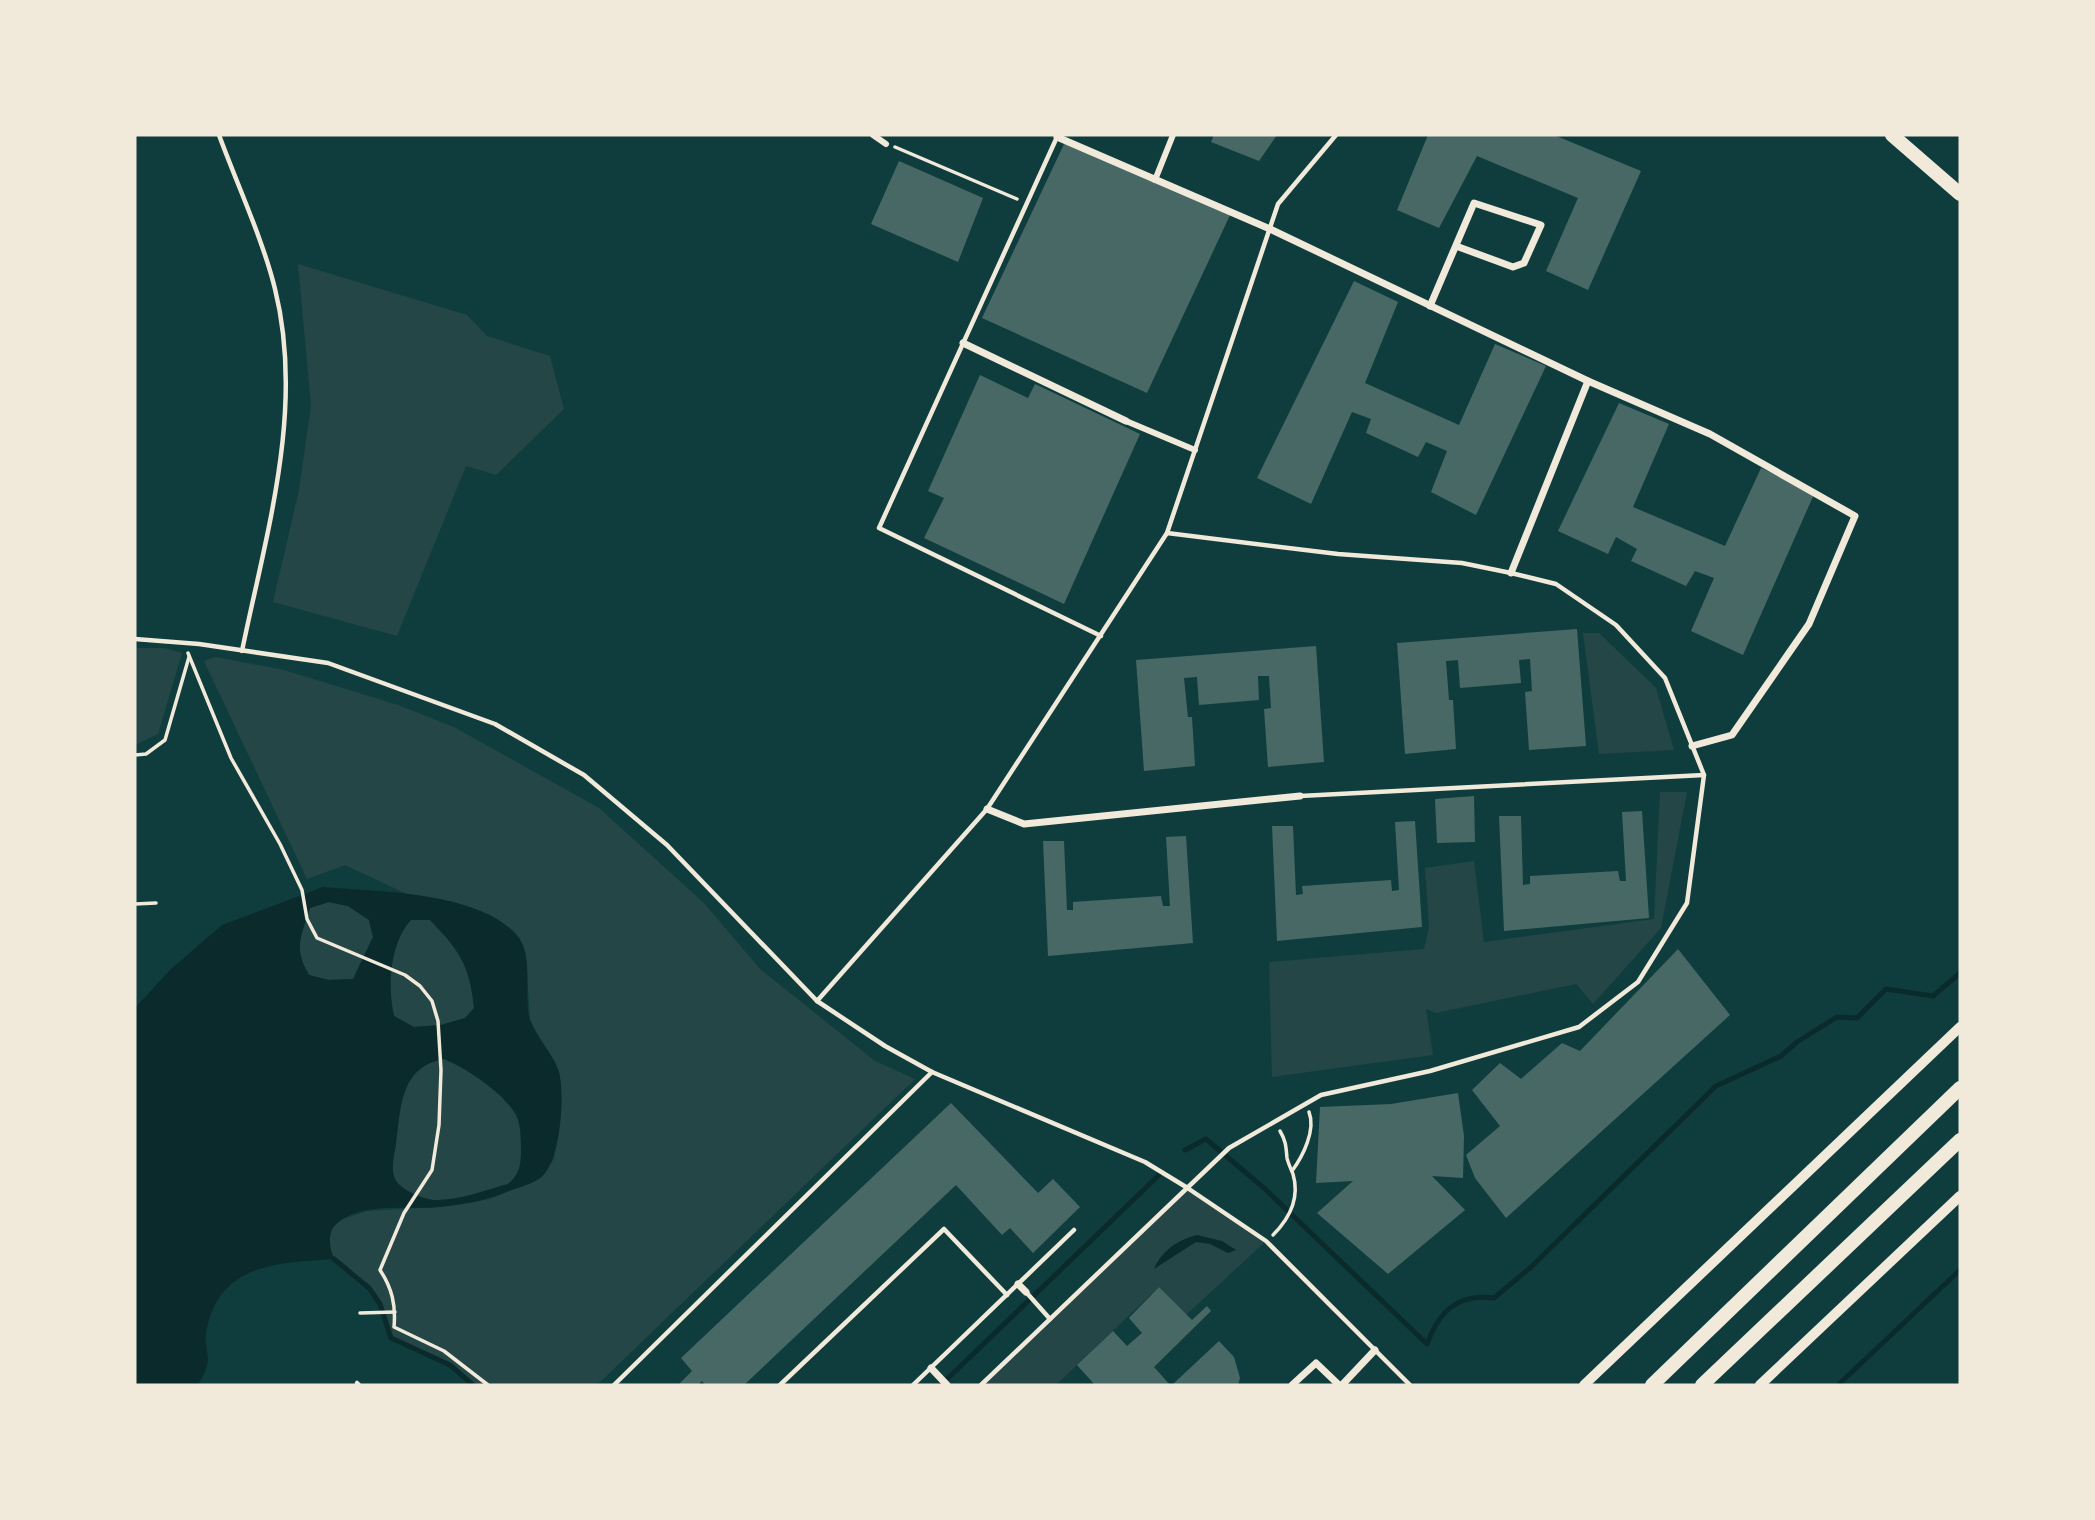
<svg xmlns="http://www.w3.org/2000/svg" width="2095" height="1520" viewBox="0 0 2095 1520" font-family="Montserrat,sans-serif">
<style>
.green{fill:#244646}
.water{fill:#0a2a2b;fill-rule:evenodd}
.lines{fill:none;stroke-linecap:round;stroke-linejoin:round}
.stream{stroke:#0a2a2b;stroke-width:5}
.building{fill:#486865}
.path{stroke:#f1e9da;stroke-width:3.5}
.service{stroke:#f1e9da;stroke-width:4.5}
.pedestrian{stroke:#f1e9da;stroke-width:6}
.minor{stroke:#f1e9da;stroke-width:7}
.tertiary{stroke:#f1e9da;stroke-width:10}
.trunk{stroke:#f1e9da;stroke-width:14}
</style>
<rect width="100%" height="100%" fill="#0f3d3e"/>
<g class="green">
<path d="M298 264 467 315 487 336 550 356 564 409 496 475 466 466 397 636 273 602 299 490 311 406Z"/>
<path d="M1583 633H1599L1656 688 1674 750 1599 754Z"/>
<path d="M135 648H165L182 653 158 734 135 745Z"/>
<path d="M216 657 284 670 398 705 454 727 599 808 704 903 760 969 875 1061 915 1079 597 1385H473L450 1365 391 1338 384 1309 374 1295 334 1259 329 1246 331 1230 340 1220 367 1211 439 1207 490 1199 541 1178 554 1159 560 1118 559 1072 530 1020 526 959 517 935 490 915 407 894 345 865 307 879 204 661Z"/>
<path d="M1660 792H1687L1661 928 1593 1004 1576 984 1436 1013 1426 1009 1433 1055 1272 1077 1269 962 1424 949 1429 927 1425 868 1474 861 1484 942 1654 919Z"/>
<path d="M328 902 348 906 369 920 373 937 353 979 329 980 309 975C293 948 301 936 310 908Z"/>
<path d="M411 920H430C459 950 470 965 474 1008L465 1018 441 1025 413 1027 394 1016C387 987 390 942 411 920Z"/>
<path d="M444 1059C466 1067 507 1095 517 1117 521 1126 521 1139 521 1150 521 1165 520 1174 508 1184 486 1190 458 1201 435 1200 424 1200 402 1190 396 1181 389 1170 394 1156 396 1144 401 1109 399 1067 444 1059Z"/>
<path d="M1186 1187 1266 1241 1186 1315 1159 1287 1056 1385H981Z"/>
</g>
<g class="water">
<path d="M323 887C378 892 475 891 516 934 534 953 524 991 529 1016 534 1036 553 1052 559 1072 565 1095 561 1163 540 1178 531 1185 516 1188 506 1192 485 1201 461 1205 439 1207 409 1210 365 1202 340 1221 326 1230 329 1246 334 1259 277 1263 218 1263 206 1333 204 1344 210 1356 207 1365 206 1372 201 1379 198 1385H135V1008L170 970 222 925ZM329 902 348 906 369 920 373 937 353 979 329 980 309 975C293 948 301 936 310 908ZM411 920H430C459 950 470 965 474 1008L465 1018 441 1025 414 1027 394 1016C387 987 390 942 411 920ZM444 1059C465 1067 507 1095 517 1117 521 1126 521 1139 521 1150 521 1165 520 1174 508 1184 486 1190 458 1201 435 1200 424 1200 402 1190 396 1181 390 1170 394 1156 396 1144 401 1109 399 1067 444 1059Z"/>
<path d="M1197 1235 1222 1241 1236 1250 1228 1253 1210 1244 1196 1242 1154 1269C1162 1250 1178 1240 1197 1235Z"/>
</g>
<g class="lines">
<g class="stream">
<path d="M1185 1150 1206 1139 1264 1188 1427 1344C1439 1312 1457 1293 1494 1298L1530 1268 1716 1086 1781 1056 1797 1042 1837 1017 1857 1018 1886 989 1933 996 1960 973"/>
<path d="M334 1259 369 1288 380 1304 391 1338 450 1365 473 1385"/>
<path d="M941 1385 1159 1175"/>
<path d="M1838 1385 1960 1270"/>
</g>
</g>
<g class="building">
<path d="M1214 135H1277L1259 161 1211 142Z"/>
<path d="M1428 135H1554L1641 171 1588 290 1546 271 1578 198 1477 156 1439 228 1397 210Z"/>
<path d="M1065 142 1231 213 1147 393 982 318Z"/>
<path d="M899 161 983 198 958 262 871 224Z"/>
<path d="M1354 281 1398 302 1365 383 1459 425 1495 344 1546 366 1476 515 1431 492 1447 451 1426 442 1418 457 1366 433 1371 419 1352 412 1311 504 1257 478Z"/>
<path d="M980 375 1028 398 1035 384 1140 434 1064 604 924 538 944 498 928 491Z"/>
<path d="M1619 403 1669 424 1633 507 1725 546 1761 468 1815 492 1743 655 1691 631 1714 578 1695 571 1686 586 1631 561 1637 549 1616 537 1608 554 1558 531Z"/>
<path d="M1577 629 1586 746 1529 750 1525 692 1532 691 1530 659 1519 660 1521 683 1460 688 1458 660 1446 661 1449 700H1453L1456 749 1405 754 1397 643Z"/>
<path d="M1316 646 1324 762 1268 767 1264 709 1271 708 1269 676H1258L1259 700 1199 705 1197 677 1184 678 1188 717H1192L1195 766 1144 771 1136 660Z"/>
<path d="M1474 796 1475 842 1437 843 1435 799Z"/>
<path d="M1642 811 1649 918 1504 931 1499 816H1521L1523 885 1530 884V876L1618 871 1620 881H1626L1622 812Z"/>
<path d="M1415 821 1422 927 1277 941 1272 826H1293L1296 895 1303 894 1302 886 1391 880 1392 891 1399 890 1395 822Z"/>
<path d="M1186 836 1193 943 1048 956 1043 841H1064L1067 910H1073V902L1161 896 1163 906H1170L1166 837Z"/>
<path d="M1678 949 1730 1015 1506 1218 1475 1178 1466 1155 1500 1126 1472 1090 1500 1063 1521 1079 1562 1043 1580 1051Z"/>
<path d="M1458 1093 1464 1136 1463 1178 1432 1176 1465 1210 1388 1274 1317 1213 1353 1181 1316 1183 1320 1107 1391 1104Z"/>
<path d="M951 1103 1038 1193 1053 1179 1080 1207 1033 1253 1010 1228 1002 1235 956 1185 744 1385H705L702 1381 698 1385H678L692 1371 681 1358Z"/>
<path d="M1159 1287 1192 1320 1207 1306 1211 1311 1154 1367 1170 1385H1095L1077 1365 1113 1331 1127 1346 1142 1333 1129 1318Z"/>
<path d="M1219 1341 1234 1357 1240 1378 1238 1385H1172Z"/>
</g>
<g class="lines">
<g class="path">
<path d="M895 147 1017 199"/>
<path d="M188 653 231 758 280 844 302 890 307 919 317 938 405 975 420 986 432 1001 438 1021 441 1070 439 1125 432 1170 404 1213 380 1270C392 1288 396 1305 394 1327L444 1351 488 1385"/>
<path d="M135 755 146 754 165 740 189 657"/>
<path d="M135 904 156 903"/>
<path d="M1292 1171C1303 1156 1316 1130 1309 1112"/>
<path d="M1273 1235C1290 1218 1300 1198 1293 1174 1291 1169 1288 1163 1287 1158 1286 1147 1286 1141 1280 1131"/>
<path d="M360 1313 395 1312"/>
</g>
<g class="service">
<path d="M219 135C237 184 263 240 275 289 305 409 266 534 242 651"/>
<path d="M1057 137 879 528 1101 636"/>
<path d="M135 639 199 644 328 663 495 724 584 775 667 845 817 1001 885 1046 932 1072 1145 1162 1186 1187 1266 1241 1410 1385"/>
<path d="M1300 796 1704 775"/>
<path d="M817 1001 987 809 1167 533 1278 204 1336 135"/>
<path d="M1026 1292 1050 1319"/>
<path d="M357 1383 359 1385"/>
<path d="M614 1385 932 1072"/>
<path d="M780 1385 944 1229 1007 1295"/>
<path d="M913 1385 1074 1230"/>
<path d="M981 1385 1229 1148 1321 1095 1430 1071 1579 1027 1638 982 1687 903 1704 775 1665 678 1616 625 1556 584 1511 573 1462 563 1338 554 1167 533"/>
</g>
<g class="pedestrian">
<path d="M873 135 886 144"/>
<path d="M1155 180 1173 135"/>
<path d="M1126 421 1195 450"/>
</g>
<g class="minor">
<path d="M1058 135 1057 137 1270 229 1588 381"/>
<path d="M1430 306 1474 203 1541 225 1524 263 1513 267 1456 246"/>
<path d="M963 343 1126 421"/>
<path d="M1511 573 1588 381 1710 434 1855 516 1809 624 1732 735 1692 746"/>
<path d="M987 809 1024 824 1300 796"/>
<path d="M1018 1284 1026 1292"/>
<path d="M931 1368 947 1385"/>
<path d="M1292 1385 1316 1363 1339 1385"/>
<path d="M1342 1385 1375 1350"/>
</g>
<g class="tertiary">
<path d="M1584 1385 1960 1027"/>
<path d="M1760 1385 1960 1196"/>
</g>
<g class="trunk">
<path d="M1892 135 1960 194"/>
<path d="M1652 1385 1960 1088"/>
<path d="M1702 1385 1960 1140"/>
</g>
</g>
<rect width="2095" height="1520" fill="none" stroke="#f1e9da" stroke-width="273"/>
</svg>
